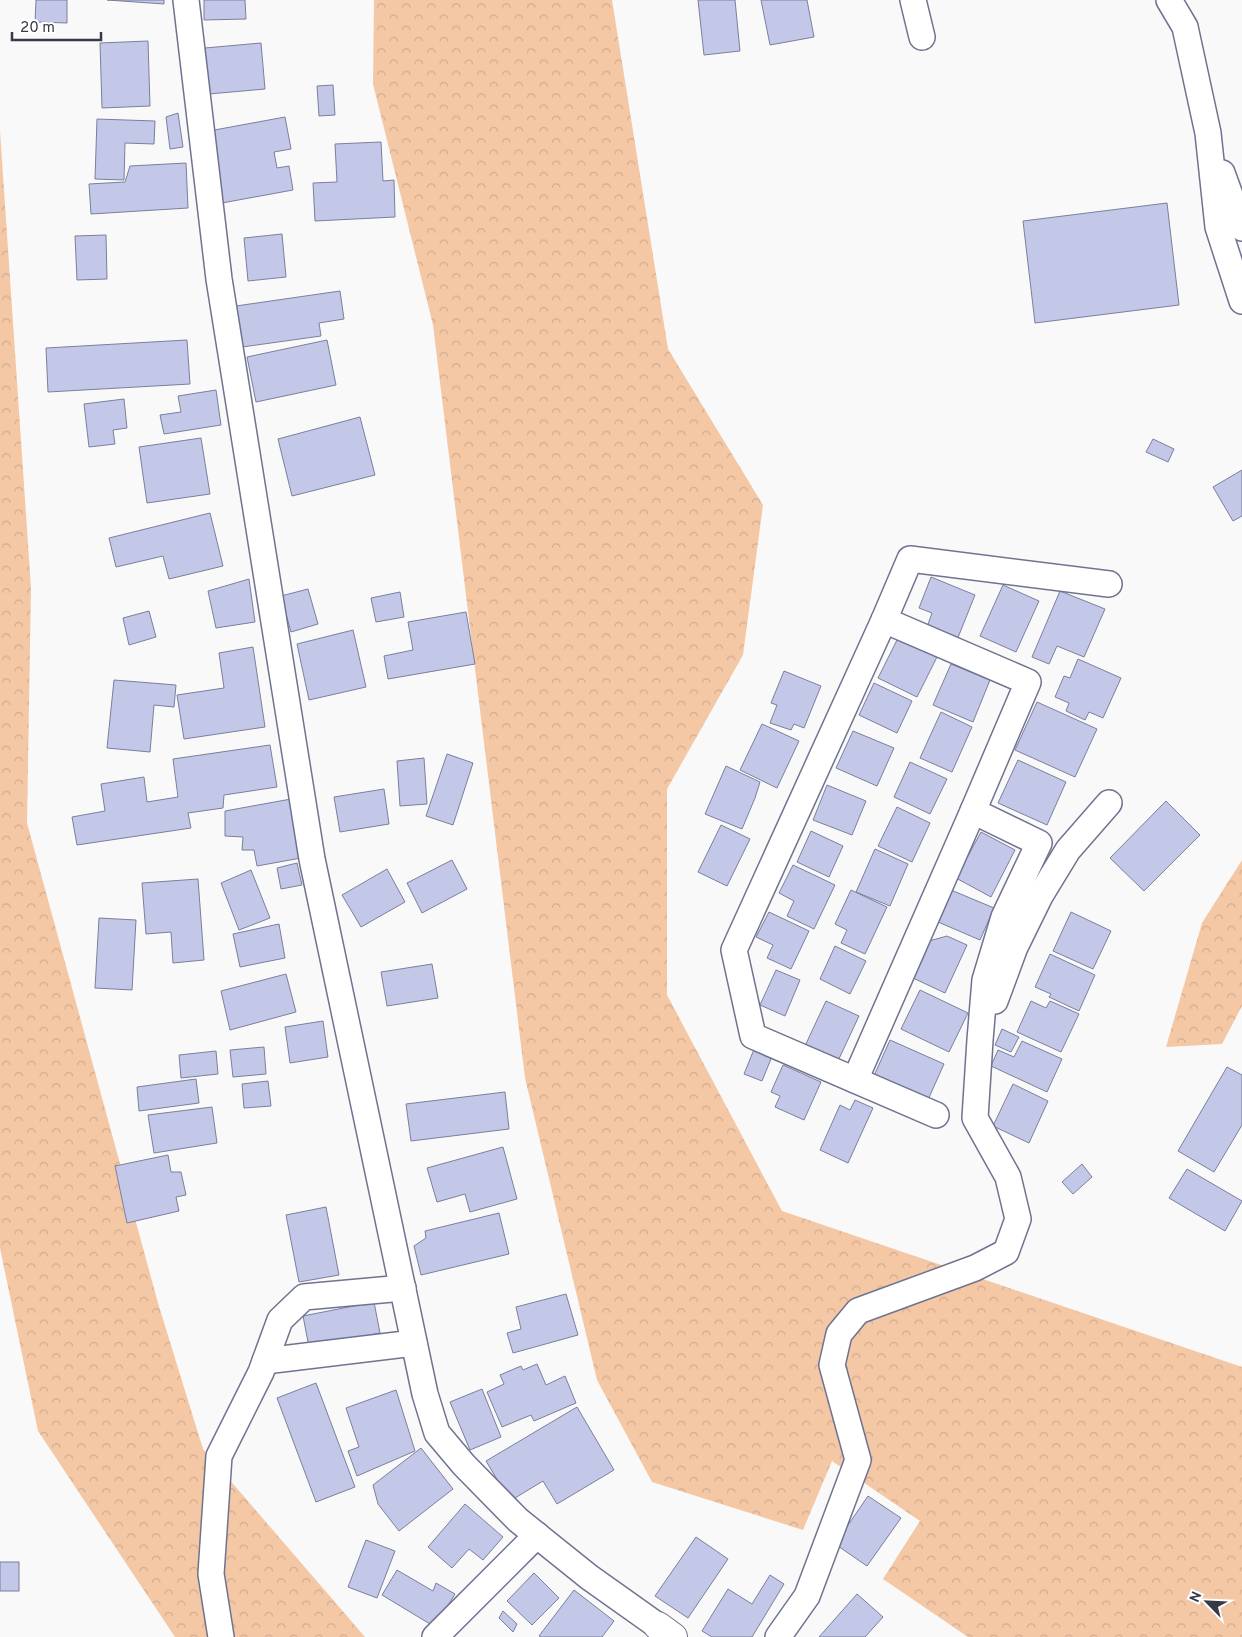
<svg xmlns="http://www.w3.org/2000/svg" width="1242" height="1637" viewBox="0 0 1242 1637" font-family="Overpass,sans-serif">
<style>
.forest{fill:url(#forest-crowns)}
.building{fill:#c4c8e8;stroke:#7b7f9d}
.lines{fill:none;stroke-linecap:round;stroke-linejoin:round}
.street-casing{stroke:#6f7390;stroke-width:28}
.secondary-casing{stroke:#6f7390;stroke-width:30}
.street{stroke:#fff;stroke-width:25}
.secondary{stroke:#fff;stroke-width:28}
</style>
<defs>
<pattern id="forest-crowns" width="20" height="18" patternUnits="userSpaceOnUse" patternTransform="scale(1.25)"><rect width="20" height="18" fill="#f4c7a5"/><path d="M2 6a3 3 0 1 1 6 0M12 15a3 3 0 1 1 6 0" fill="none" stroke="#d2ac8f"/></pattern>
</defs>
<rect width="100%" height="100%" fill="#f9f9f9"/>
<g class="forest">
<path d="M374 0H612L668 349 763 505 743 655 667 789V995L782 1211 1242 1367V1637H968L883 1579 920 1521 832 1461 803 1530 652 1482 597 1380 525 1078 433 325 373 84Z"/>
<path d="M0 131 31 588 27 823 158 1303 203 1449 365 1637H175L38 1431 0 1248Z"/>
<path d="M1242 860V1006L1222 1044 1166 1047 1202 923Z"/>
</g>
<g class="building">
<path d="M36 0H67V23L35 22Z"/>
<path d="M107 0H164V4Z"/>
<path d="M204 0H245L246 19 204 20Z"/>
<path d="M698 0H735L740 51 704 55Z"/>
<path d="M761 0H807L814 37 770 45Z"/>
<path d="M148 41 150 106 102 108 100 43Z"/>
<path d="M261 43 265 89 209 94 205 48Z"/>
<path d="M333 85 335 115 319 116 317 86Z"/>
<path d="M178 113 183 147 170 149 166 117Z"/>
<path d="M285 117 291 149 274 152 277 168 289 166 293 190 222 203 209 131Z"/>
<path d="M97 119 155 121 154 144 125 143 124 180 95 179Z"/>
<path d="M381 142 383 181 394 180 395 217 315 221 313 183 337 182 335 144Z"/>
<path d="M186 163 188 208 91 214 89 184 125 182 130 166Z"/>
<path d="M1167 203 1179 305 1035 323 1023 221Z"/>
<path d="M282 234 286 277 248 281 244 238Z"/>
<path d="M106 235 107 279 77 280 75 236Z"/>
<path d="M340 291 344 319 319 323 321 336 235 348 229 307Z"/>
<path d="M187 340 190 384 48 392 46 348Z"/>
<path d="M327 340 336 385 256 402 247 357Z"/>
<path d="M216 390 221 425 164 434 160 415 181 412 178 396Z"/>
<path d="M124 399 127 428 113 430 115 444 89 447 84 404Z"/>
<path d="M360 417 375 475 292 496 278 439Z"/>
<path d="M201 438 210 494 147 503 139 447Z"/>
<path d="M1153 439 1174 449 1168 462 1146 452Z"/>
<path d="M1242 470V516L1233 521 1213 487Z"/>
<path d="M210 513 223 566 169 579 163 556 116 567 109 538Z"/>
<path d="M931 577 975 595 957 640 927 627 932 613 919 608Z"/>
<path d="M249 579 255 622 216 628 208 591Z"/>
<path d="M1003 585 1039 601 1016 652 980 636Z"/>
<path d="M308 589 318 624 291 632 281 596Z"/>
<path d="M1060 591 1105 609 1084 657 1057 646 1049 664 1032 657Z"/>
<path d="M400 592 404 617 376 622 371 598Z"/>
<path d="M149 611 156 637 129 645 123 618Z"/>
<path d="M466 612 475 664 388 679 384 656 413 650 408 622Z"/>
<path d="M353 630 366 687 309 700 297 644Z"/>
<path d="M898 638 937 657 917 697 878 678Z"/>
<path d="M253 647 265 727 184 739 177 695 224 688 219 653Z"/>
<path d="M1078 659 1121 678 1103 718 1089 712 1085 720 1066 711 1069 703 1055 697 1064 676 1070 678Z"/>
<path d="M951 664 990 680 973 722 933 705Z"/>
<path d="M784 671 821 686 804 728 794 724 791 730 770 723 777 705 771 703Z"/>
<path d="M114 680 176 685 174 707 154 705 150 752 107 748Z"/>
<path d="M874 683 912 701 897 733 859 715Z"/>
<path d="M1037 702 1097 729 1075 777 1015 750Z"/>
<path d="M941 712 972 727 952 772 920 758Z"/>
<path d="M762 724 799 741 777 788 740 770Z"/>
<path d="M853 731 894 748 877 786 836 768Z"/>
<path d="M270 745 277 787 224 795 223 808 188 813 191 828 77 845 72 817 105 811 101 784 144 777 147 802 178 797 173 759Z"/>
<path d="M447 754 473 763 453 825 426 816Z"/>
<path d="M424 758 427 804 400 806 397 761Z"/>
<path d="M1018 760 1066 782 1047 825 998 803Z"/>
<path d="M910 762 947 779 930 814 894 797Z"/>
<path d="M726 766 760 782 755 798 742 829 705 814Z"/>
<path d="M827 785 866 801 852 835 813 820Z"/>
<path d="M384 789 389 824 340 832 334 797Z"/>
<path d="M291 799 301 858 257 866 254 850H242L243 837 225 836V811Z"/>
<path d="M1166 801 1200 835 1144 891 1110 858Z"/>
<path d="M897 807 930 823 912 862 878 846Z"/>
<path d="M721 825 750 839 727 886 698 872Z"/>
<path d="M811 831 843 846 829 877 797 862Z"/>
<path d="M981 832 1015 850 991 897 956 878Z"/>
<path d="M875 849 908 864 890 906 856 892Z"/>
<path d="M452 860 467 889 422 913 407 883Z"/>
<path d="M297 863 302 885 281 889 277 868Z"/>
<path d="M793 865 835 885 814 929 787 916 794 901 779 893Z"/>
<path d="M387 869 405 902 361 927 342 895Z"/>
<path d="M251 870 270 918 239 930 221 883Z"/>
<path d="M198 879 204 960 173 963 171 932 146 934 142 883Z"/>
<path d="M851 890 887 907 865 954 841 943 847 930 835 924Z"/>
<path d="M951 890 994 908 980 940 938 922Z"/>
<path d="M769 912 809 931 791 969 767 958 773 945 756 937Z"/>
<path d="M1071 912 1111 931 1093 969 1053 951Z"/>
<path d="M99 918 136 920 132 990 95 988Z"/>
<path d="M279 924 285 958 240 967 233 934Z"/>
<path d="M947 936 967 945 945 993 913 978 929 941Z"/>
<path d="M835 946 866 961 850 994 820 979Z"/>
<path d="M1050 954 1095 975 1079 1011 1049 997 1051 994 1035 987Z"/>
<path d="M432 964 438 998 387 1006 381 972Z"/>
<path d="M776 970 800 980 785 1016 760 1005Z"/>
<path d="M286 974 296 1012 230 1030 221 991Z"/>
<path d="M920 990 968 1013 949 1052 901 1029Z"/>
<path d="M826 1001 859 1016 837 1063 804 1048Z"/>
<path d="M1031 1001 1046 1008 1050 1001 1079 1014 1061 1052 1017 1032Z"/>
<path d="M323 1021 328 1057 290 1063 285 1027Z"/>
<path d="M1002 1029 1019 1037 1011 1052 995 1045Z"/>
<path d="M890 1040 944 1064 927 1102 873 1078Z"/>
<path d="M1022 1041 1062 1059 1047 1092 991 1066 998 1050 1014 1057Z"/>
<path d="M264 1047 266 1074 233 1077 230 1050Z"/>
<path d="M755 1047 773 1054 762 1081 744 1074Z"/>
<path d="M216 1051 218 1074 181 1078 179 1055Z"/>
<path d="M783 1065 821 1082 804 1120 775 1107 780 1096 771 1092Z"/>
<path d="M1227 1067 1242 1075V1125L1214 1172 1178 1151Z"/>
<path d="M196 1079 199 1103 139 1111 137 1087Z"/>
<path d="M268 1081 271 1106 244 1108 242 1084Z"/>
<path d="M1013 1084 1048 1101 1029 1143 993 1126Z"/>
<path d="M505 1092 509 1129 411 1141 406 1104Z"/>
<path d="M855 1100 873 1108 848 1163 820 1150 840 1105 850 1110Z"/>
<path d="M212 1107 217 1143 154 1153 148 1115Z"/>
<path d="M503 1147 517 1199 470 1212 465 1194 437 1202 427 1168Z"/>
<path d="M168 1155 171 1172H181L186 1195 176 1197 179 1211 127 1223 115 1166Z"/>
<path d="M1082 1164 1092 1177 1073 1194 1062 1182Z"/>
<path d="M1187 1169 1242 1201 1225 1231 1169 1198Z"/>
<path d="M326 1207 339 1275 299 1282 286 1215Z"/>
<path d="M499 1213 509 1254 421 1275 414 1246 426 1238 425 1231Z"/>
<path d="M566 1294 578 1335 513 1353 507 1333 521 1329 516 1307Z"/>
<path d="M374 1302 380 1333 309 1347 303 1316Z"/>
<path d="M537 1364 546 1385 565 1376 576 1403 534 1421 531 1415 502 1427 487 1392 504 1384 500 1375 521 1366 523 1370Z"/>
<path d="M316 1383 355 1487 316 1502 277 1398Z"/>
<path d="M482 1389 501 1437 470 1450 450 1402Z"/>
<path d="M396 1390 415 1451 357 1476 348 1451 359 1447 346 1408Z"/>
<path d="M577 1407 614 1470 557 1504 543 1481 510 1501 486 1461Z"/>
<path d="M421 1448 453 1489 399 1531 378 1504 373 1485Z"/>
<path d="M868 1496 901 1518 867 1566 835 1544Z"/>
<path d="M465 1504 503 1537 483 1560 469 1549 452 1568 428 1547Z"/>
<path d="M696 1537 728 1559 688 1618 655 1596Z"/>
<path d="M366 1540 395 1551 377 1598 348 1587Z"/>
<rect x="0" y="1562" width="19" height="29"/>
<path d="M397 1570 433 1591 436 1583 455 1594 435 1627 382 1595Z"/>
<path d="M534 1573 559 1598 532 1625 507 1601Z"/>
<path d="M770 1575 784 1584 752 1637H712L702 1631 728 1589 752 1604Z"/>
<path d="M574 1590 614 1621 602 1637H541L539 1636Z"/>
<path d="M857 1594 883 1617 865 1637H819Z"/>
<path d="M503 1611 517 1624 513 1632 499 1618Z"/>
</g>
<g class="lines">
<g class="street-casing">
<g id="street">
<path d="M186 0 219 279 312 859 425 1394 437 1433 464 1465 518 1520 589 1577 658 1626"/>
<path d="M913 0 922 37"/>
<path d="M1169 0 1185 27 1208 133 1218 227 1242 301"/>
<path d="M1222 173 1242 228"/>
<path d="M884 620 910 559 1109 584"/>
<path d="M995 1001 1015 947 1040 896 1068 850 1109 803"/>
<path d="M855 1080 973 811"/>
<path d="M265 1361 414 1343"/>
<path d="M221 1637 211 1574 219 1456 261 1372 280 1320 304 1297 403 1288"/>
<path d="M435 1637 537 1535"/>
<path d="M778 1637 807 1596 858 1460 832 1365 839 1334 858 1311 975 1268 1006 1252 1018 1219 1008 1177 975 1118 980 1040 985 980 1004 917 1039 843 973 811 1028 682 884 620 734 950 753 1036 936 1115"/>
</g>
</g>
<g class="secondary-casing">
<path id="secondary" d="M658 1626 673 1637"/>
</g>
<use href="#street" class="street"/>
<use href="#secondary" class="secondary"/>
</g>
<g transform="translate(1207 1602) rotate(294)" stroke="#ffffff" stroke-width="4" paint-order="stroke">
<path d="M0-4L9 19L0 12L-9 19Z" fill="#373946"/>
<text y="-8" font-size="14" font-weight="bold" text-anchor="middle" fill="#373946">N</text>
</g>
<path d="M12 32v8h89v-8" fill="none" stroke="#373946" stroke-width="2.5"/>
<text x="20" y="32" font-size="15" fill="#373946" stroke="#ffffff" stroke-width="4" paint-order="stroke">20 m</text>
</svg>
